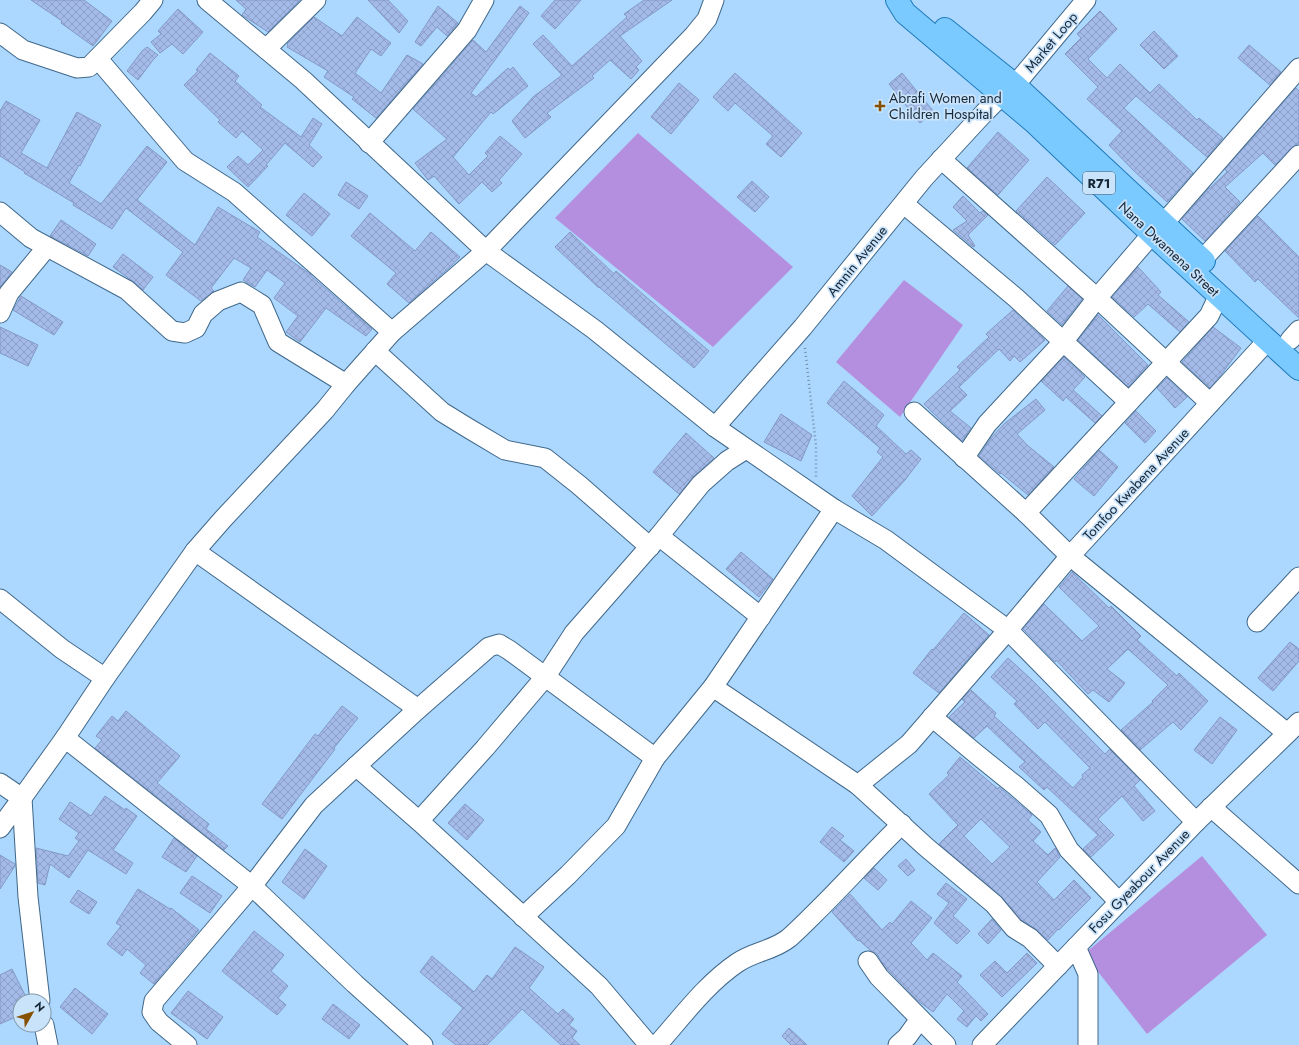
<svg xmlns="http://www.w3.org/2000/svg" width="1299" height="1045" viewBox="0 0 1299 1045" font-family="Jost,sans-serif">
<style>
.garden{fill:#b58fdf}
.building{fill:url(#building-cross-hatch);stroke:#8398c5;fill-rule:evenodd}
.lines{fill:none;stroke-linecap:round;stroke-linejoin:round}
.minor-casing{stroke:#40688a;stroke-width:21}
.major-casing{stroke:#1e7ab9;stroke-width:24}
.path{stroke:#6e8eab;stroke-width:2.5;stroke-dasharray:1 3;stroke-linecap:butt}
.minor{stroke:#fff;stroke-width:19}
.major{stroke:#7bcaff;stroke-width:22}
.poi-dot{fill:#874f00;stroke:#c9e3fb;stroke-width:1.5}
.labels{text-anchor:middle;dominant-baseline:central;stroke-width:3.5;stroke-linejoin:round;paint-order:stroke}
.shield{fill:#c9e3fb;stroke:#4c5f71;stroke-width:1}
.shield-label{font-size:13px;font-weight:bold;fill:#162736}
.street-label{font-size:14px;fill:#162736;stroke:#c9e3fb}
.poi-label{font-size:14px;fill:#162736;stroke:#c9e3fb;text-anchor:start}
</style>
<defs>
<pattern id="building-cross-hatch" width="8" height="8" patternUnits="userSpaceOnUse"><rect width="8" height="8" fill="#a4bae9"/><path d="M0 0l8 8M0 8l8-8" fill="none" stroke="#8ca0c8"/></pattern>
</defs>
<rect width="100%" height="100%" fill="#acd8ff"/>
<g class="garden">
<path d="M638 133 793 267 713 347 555 218Z"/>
<path d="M904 280 963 325 900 417 836 362Z"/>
<path d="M1202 856 1267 935 1147 1034 1084 954Z"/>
</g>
<g class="building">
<path d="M31 0H84L112 21 93 46 61 23 62 21Z"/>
<path d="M236 0H300L268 32 242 15 246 9Z"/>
<path d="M368 0H388L408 21 399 33Z"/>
<path d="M555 0H581L555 29 541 16Z"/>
<path d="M644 0H672L620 36 642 61 636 67 639 70 631 79 610 60 592 76 594 78 547 113 551 117 525 138 512 121 533 97 562 75 533 44 543 35 572 66 627 17 624 14Z"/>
<path d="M438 6 458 23 447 36 437 27 421 46 415 42Z"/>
<path d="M520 6 529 13 471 93 476 97 508 68 510 70 513 67 528 86 493 114 491 112 453 157 469 175 488 156 485 153 500 136 522 154 499 180 502 183 492 192 482 182 459 204 434 176 428 180 415 163 447 139 413 109 473 40 486 52Z"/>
<path d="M178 9 203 32 183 54 172 44 160 53 151 42 161 34 158 31Z"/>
<path d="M1100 11 1117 29 1088 59 1107 78 1120 64 1150 93 1159 84 1197 120 1199 118 1223 138 1207 157 1136 96 1124 108 1193 173 1167 202 1132 169 1109 145 1122 131 1087 99 1098 87 1065 54 1081 38 1077 34Z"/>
<path d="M314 17 342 36 357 17 391 43 381 56 371 49 355 73 381 93 407 55 423 64 376 118 352 99 354 97 324 77 328 71 287 47 288 45 287 44Z"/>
<path d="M1154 31 1178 56 1164 69 1140 45Z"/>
<path d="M1249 45 1281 72 1270 85 1238 58Z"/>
<path d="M147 47 158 55 153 60 138 80 127 71 142 51Z"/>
<path d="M210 53 239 76 235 81 262 105 260 107 301 137 313 118 322 124 309 145 322 157 313 167 285 143 266 165 268 166 248 187 227 167 238 156 248 165 263 150 242 131 236 138 218 122 220 120 184 85 198 71 196 70Z"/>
<path d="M735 73 802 133 781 157 766 144 773 136 735 103 728 111 713 97Z"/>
<path d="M902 73 934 112 920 123 889 84Z"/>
<path d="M679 83 699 100 671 134 651 117Z"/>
<path d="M1296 88 1299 91V143L1291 148 1275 165 1263 153 1225 187 1240 202 1205 241 1182 219 1209 188H1210L1227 172 1225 169Z"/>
<path d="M6 101 40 120 21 153 47 168 77 112 101 125 80 166 79 165 69 183 101 204 147 146 167 162 137 200 195 245 218 207 260 232 257 237 310 274 311 276 372 329 366 336 326 308 300 342 286 332 298 316 274 298 285 283 267 270 255 287 243 280 251 268 234 258 211 288 214 291 201 301 166 275 183 252 126 208 112 229 73 205 74 203 24 173 25 172 0 156V111Z"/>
<path d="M998 132 1029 160 998 195 967 168Z"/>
<path d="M1047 177 1085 213 1055 245 1016 211Z"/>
<path d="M752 181 769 197 755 212 737 197Z"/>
<path d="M346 182 368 196 359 209 338 195Z"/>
<path d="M304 193 330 214 312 236 286 215Z"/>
<path d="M963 196 980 213 983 211 988 215 968 235 975 246 973 247 953 230 967 221 953 207Z"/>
<path d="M370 213 415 251 431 232 460 257 452 265 409 303 387 284 396 273 351 236Z"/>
<path d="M1258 216 1299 257V318L1258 279 1255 282 1225 251Z"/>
<path d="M61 220 96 244 88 256 50 236Z"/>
<path d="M570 232 614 274 616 271 709 351 694 368 599 287V288L555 247Z"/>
<path d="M123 254 153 277 143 290 134 282 113 267Z"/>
<path d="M0 265 12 272 0 287Z"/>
<path d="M1138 267 1161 292 1158 295 1189 322 1180 332 1148 304 1134 317 1112 297Z"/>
<path d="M1068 286 1082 299 1062 325 1047 311Z"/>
<path d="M21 296 63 322 54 335 13 310Z"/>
<path d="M1013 310 1045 340 1020 362 1014 356 1010 361 999 349 959 387 967 395 950 411 971 428 962 441 924 404 960 370 957 367 989 337 986 334Z"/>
<path d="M1098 315 1148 365 1128 387 1078 340Z"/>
<path d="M0 327 38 345 28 366 0 353Z"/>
<path d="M1213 327 1241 348 1223 372 1210 388 1182 362Z"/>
<path d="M1064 357 1085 377 1073 390 1102 416 1095 423 1066 397 1063 401 1041 381Z"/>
<path d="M1167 378 1187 397 1175 408 1157 388Z"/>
<path d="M844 381 884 415 876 426 906 454 911 450 921 459 905 480 872 516 852 496 883 457 877 452 880 448 827 403Z"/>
<path d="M1036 399 1045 410 1017 434 1027 445 1054 467 1028 495 1001 473 1000 474 979 456 991 438 1005 423Z"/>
<path d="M1136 411 1156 431 1145 443 1125 423Z"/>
<path d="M781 414 812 435 801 461 764 442Z"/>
<path d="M686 433 714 458 694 476 679 494 653 472Z"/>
<path d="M1099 450 1118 467 1094 496 1074 479Z"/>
<path d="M741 552 773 579 759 597 726 569Z"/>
<path d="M1072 572 1109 608 1111 606 1141 636 1137 640 1177 676 1179 673 1208 701 1181 730 1173 722 1140 750 1121 730 1153 702 1152 701 1168 685 1128 649 1107 669 1125 683 1109 702 1093 690 1088 694 1056 660 1055 662 1023 629 1044 604 1082 641 1099 626 1059 587Z"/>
<path d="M964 613 989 635 939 693 913 673 932 649 933 650Z"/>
<path d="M1290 642 1299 649V661L1273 691 1258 678Z"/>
<path d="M1008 658 1032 680 1105 754 1110 749 1140 780 1134 786 1155 811 1143 821 1122 796 1098 819 1114 835 1091 857 1083 849 1098 835 1047 787 1044 790 1019 767 1025 762 987 726 974 738 949 717 965 702 962 699 971 690 996 713 994 716 1073 788 1083 777 1082 775 1090 768 1045 722 1038 729 1014 704 1017 701 991 677Z"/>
<path d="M342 706 358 718 334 748 335 749 282 819 262 804 315 734 318 736Z"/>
<path d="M126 711 180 756 157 783 209 824 206 829 228 846 224 850 95 748 102 740 96 736 112 716 118 721Z"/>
<path d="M1220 717 1237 730 1212 764 1194 750Z"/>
<path d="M960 757 998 789 999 787 1032 815 1028 820 1041 832 1033 841 1048 855 1055 848 1060 857 1037 882 1054 900 1074 880 1091 898 1059 930 1058 929 1048 940 1036 929 1021 920 1001 896 939 844 958 825 929 794 949 775 947 773ZM981 819 1010 847 992 864 964 836Z"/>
<path d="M105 796 125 810 126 808 137 816 113 850 133 863 126 874 88 850 69 878 50 864 45 885 38 883 36 848 68 856 79 841 75 838 79 833 59 819 70 802 91 816Z"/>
<path d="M465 804 484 820 467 840 448 823Z"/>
<path d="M832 827 844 836 840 840 854 851 844 862 820 842Z"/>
<path d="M174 838 197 856 186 872 162 857Z"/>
<path d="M305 849 327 866 304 899 282 882Z"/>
<path d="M0 855 15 864V866L0 889Z"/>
<path d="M906 859 915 870 908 876 898 866Z"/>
<path d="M874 868 887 880 878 890 864 878Z"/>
<path d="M192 876 222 896 210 913 180 893Z"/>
<path d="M946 883 967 899 953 916 970 931 957 944 934 923 949 903 937 894Z"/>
<path d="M138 889 170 909 171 908 199 930 154 984 140 973 146 965 127 949 122 956 107 944 121 926 116 923Z"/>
<path d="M78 890 97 902 89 914 70 902Z"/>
<path d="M850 894 882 930 890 922 892 924 911 901 932 918 911 943 927 960 933 953 962 976 957 982 988 1014 981 1021 976 1016 967 1027 957 1019 964 1011 947 994 933 1012 917 1000 884 966 877 954 870 950 859 940 858 941 832 912Z"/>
<path d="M992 919 1001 930 988 944 978 934Z"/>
<path d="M254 931 284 955 271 971 288 986 278 998 286 1005 277 1015 222 971Z"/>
<path d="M515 947 544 967 529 988 558 1014 563 1009 574 1019 569 1025 577 1031 572 1038 580 1045H561L522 1009 487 1045H456L442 1034 463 1008 420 972 432 956 474 992 487 975 492 979Z"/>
<path d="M1027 953 1037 963 1002 997 980 975 995 961 1007 973Z"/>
<path d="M12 969 28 1001H20V1015L0 1024V975Z"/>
<path d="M75 988 108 1014 92 1034 60 1007Z"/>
<path d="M188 991 223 1017 207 1039 171 1013Z"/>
<path d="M333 1004 360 1025 349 1039 322 1019Z"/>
<path d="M789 1028 807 1045H791L782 1036Z"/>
</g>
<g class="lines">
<g class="minor-casing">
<g id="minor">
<path d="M207 0 303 80 486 251 595 330 715 427 834 509 886 540 1008 630 1196 822"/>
<path d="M0 33 23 50 77 68 89 67 143 12 153 0"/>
<path d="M266 49 316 0"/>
<path d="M98 59 185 161 234 192 392 332"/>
<path d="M369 143 467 30 484 0"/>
<path d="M941 159 1097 298 1210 403"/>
<path d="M904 204 1016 298 1129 402"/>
<path d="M0 212 31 238 127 290 172 331 185 333 196 328 203 314 218 301 241 292 262 305 278 342 346 384"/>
<path d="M1164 223 1299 68"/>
<path d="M1202 260 1299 155"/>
<path d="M0 313 9 293 47 247"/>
<path d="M1290 340 1299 330"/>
<path d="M375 351 442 412 468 428 505 450 545 458 579 485 650 547"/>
<path d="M914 412 1026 513 1070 556 1287 733"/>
<path d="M715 427 803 327 924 178 984 113 1001 96 1015 85 1086 0"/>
<path d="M964 458 987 424 1063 342 1097 298 1152 234"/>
<path d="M1026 513 1209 316 1219 295"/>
<path d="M659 536 761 617"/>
<path d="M195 551 418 709"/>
<path d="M0 599 62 649 105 678"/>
<path d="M1257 622 1299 577"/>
<path d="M713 687 858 785 926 847 994 904 1014 928 1030 938 1058 966"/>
<path d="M932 717 975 753 1016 786 1049 815 1069 850 1119 902"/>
<path d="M65 738 252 886 355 984 423 1045"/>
<path d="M356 766 419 821 599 986 649 1045"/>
<path d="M0 783 22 798 65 738 105 678 195 551 223 519 325 410 346 384 392 332 486 251 694 35 707 19 714 0"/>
<path d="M858 785 909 744 1008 630 1070 556 1268 340"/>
<path d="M22 798 28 897 40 1001"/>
<path d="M1211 807 1299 884"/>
<path d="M419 821 485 748 546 676 574 633 659 536 701 484 727 461 746 449"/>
<path d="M0 828 22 798"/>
<path d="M523 917 568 875 616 826 655 758 713 687 834 509"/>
<path d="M1076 947 1088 974V1045"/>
<path d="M868 961 879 977 946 1045"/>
<path d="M44 1025 48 1045"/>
<path d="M187 1045 159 1022 152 1012 154 1001 252 886 314 805 418 709 489 647 499 644 509 650 655 758"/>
<path d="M657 1045C682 1017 706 984 737 963 754 951 773 951 789 938 797 931 805 923 813 915 843 886 871 854 902 824"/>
<path d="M898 1045 907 1037 920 1019"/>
<path d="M982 1045 1196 822 1299 722"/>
</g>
</g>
<g class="major-casing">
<g id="major">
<path d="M897 0 905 13 1034 122 1152 234 1299 369"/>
<path d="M945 29 1015 85 1204 261"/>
</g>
</g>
<path class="path" d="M805 348 816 446V478"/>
<use href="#minor" class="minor"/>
<use href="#major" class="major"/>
</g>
<path class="poi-dot" d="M878 100h4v4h4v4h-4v4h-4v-4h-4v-4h4z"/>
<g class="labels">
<rect class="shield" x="1083" y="172" width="32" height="22" rx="3"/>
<g class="shield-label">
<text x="1099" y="183">R71</text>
</g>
<g class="street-label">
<text transform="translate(1051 42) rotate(-50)">Market Loop</text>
<text transform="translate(1169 249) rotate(43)">Nana Dwamena Street</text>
<text transform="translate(857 261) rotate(-51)">Amnin Avenue</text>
<text transform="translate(1136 484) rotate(-47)">Tomfoo Kwabena Avenue</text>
<text transform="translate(1139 881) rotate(-46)">Fosu Gyeabour Avenue</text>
</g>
<g class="poi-label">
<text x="889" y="98">Abrafi Women and<tspan x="889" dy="16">Children Hospital</tspan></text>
</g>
</g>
<g transform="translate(32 1013) rotate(51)"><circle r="19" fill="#c9e3fb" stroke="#8198ac"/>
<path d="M0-3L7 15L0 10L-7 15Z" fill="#874f00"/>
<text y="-6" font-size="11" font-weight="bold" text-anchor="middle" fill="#162736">N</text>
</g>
</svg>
